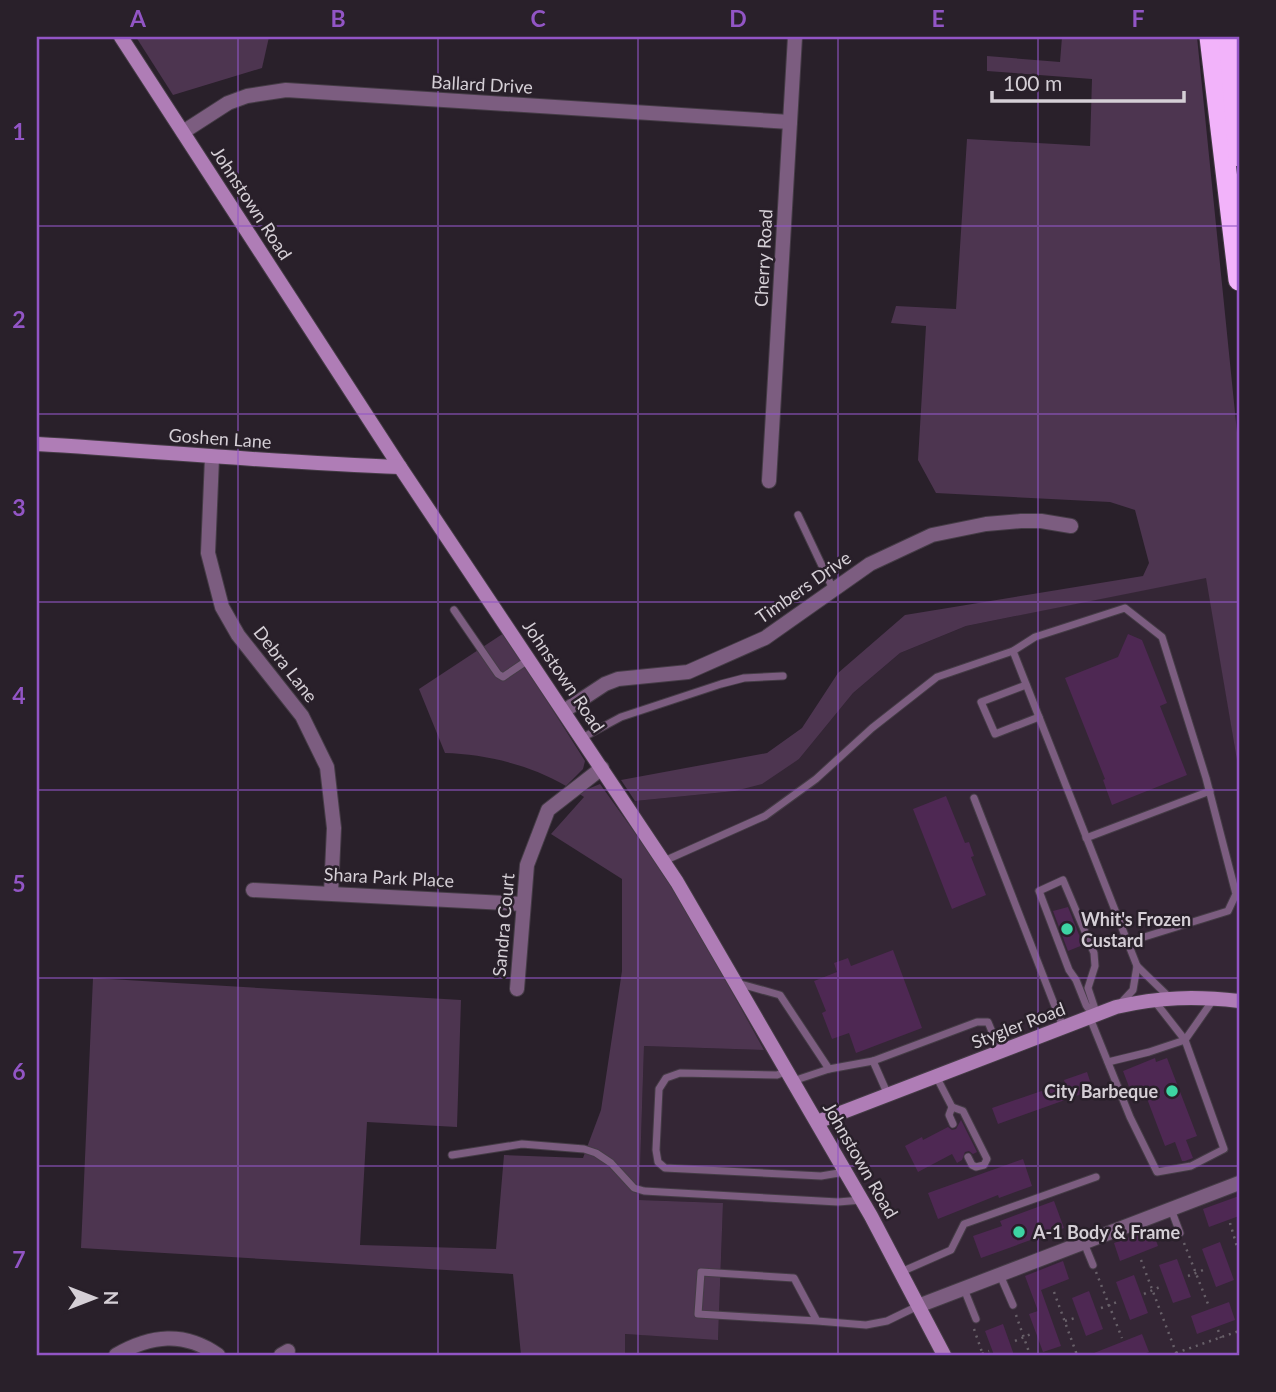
<svg xmlns="http://www.w3.org/2000/svg" width="1276" height="1392" viewBox="0 0 1276 1392" font-family="Lato,sans-serif">
<style>
.built{fill:#342635}
.green{fill:#4d3550}
.building{fill:#4e2853}
.lines{fill:none;stroke-linecap:round;stroke-linejoin:round}
.lane-casing{stroke:#453c46;stroke-width:9}
.street-casing{stroke:#453c46;stroke-width:16}
.secondary-casing{stroke:#453c46;stroke-width:16}
.highway-casing{stroke:#453c46;stroke-width:23}
.path{stroke:#686069;stroke-width:2.5;stroke-dasharray:2 5;stroke-linecap:butt}
.lane{stroke:#7c5d80;stroke-width:7}
.street{stroke:#7c5d80;stroke-width:14}
.secondary{stroke:#af7db6;stroke-width:14}
.highway{stroke:#f2b3fa;stroke-width:21}
.grid{fill:none;stroke:#9255c5;stroke-width:2;stroke-opacity:0.55}
.poi-dot{fill:#3dd4a3;stroke:#29202a;stroke-width:2.5}
.labels{text-anchor:middle;dominant-baseline:central;stroke-width:5;stroke-linejoin:round;paint-order:stroke}
.street-label{font-size:18px;fill:#d5cfd6;stroke:#29202a}
.poi-label{font-size:18px;font-weight:bold;fill:#d5cfd6;stroke:#29202a;text-anchor:start}
.neatline{fill:none;stroke:#9255c5;stroke-width:2.5}
.grid-label{font-size:23px;text-anchor:middle;font-weight:bold;fill:#9255c5}
</style>
<rect width="100%" height="100%" fill="#29202a"/>
<path class="built" d="M1207 577 1239 772V1355H625L624 1334 718 1339 723 1203 639 1200 644 1046 764 1050 658 865 618 808 635 801 735 791 799 759 853 693 900 653 966 626Z"/>
<g class="green">
<path d="M136 37H269L262 68 173 95Z"/>
<path d="M1062 37H1197L1239 452V772L1206 578 966 626 900 653 853 693 799 759 762 784 735 791 635 801 621 780 767 753 802 728 838 673 905 615 1143 576 1149 563 1135 510 1110 502 936 493 918 460 926 326 891 323 896 306 956 309 967 139 1090 146 1092 79 987 71V56L1060 62Z"/>
<path d="M504 633 585 761 583 769 566 786C531 765 485 754 445 753L419 689Z"/>
<path d="M600 784 658 865 695 925 764 1050 644 1046 639 1200 723 1203 718 1340 625 1334V1355H521L513 1274 81 1248 93 978 461 1000 457 1127 367 1122 360 1245 496 1249 504 1155 583 1158 601 1110 622 971V879L551 834 584 797 578 793Z"/>
</g>
<g class="building">
<path d="M1128 634 1142 640 1167 703 1160 706 1187 775 1112 805 1103 780 1105 779 1065 678 1118 657Z"/>
<path d="M946 796 965 843 969 842 974 856 971 857 986 895 952 909 913 809Z"/>
<path d="M1068 907 1083 945 1068 951 1053 911Z"/>
<path d="M893 950 922 1028 856 1053 849 1033 832 1039 822 1013 826 1011 814 981 837 972 834 963 848 958 851 966Z"/>
<path d="M1155 1058 1156 1062 1167 1058 1197 1136 1186 1140 1193 1158 1185 1161H1182L1175 1142 1165 1146 1146 1096 1134 1100 1123 1071Z"/>
<path d="M1087 1072 1093 1090 998 1124 992 1108 1065 1083 1064 1080Z"/>
<path d="M961 1120 977 1152 973 1154 969 1151 965 1152 962 1160 957 1163 952 1154 918 1172 905 1146 922 1137 923 1140 948 1127 952 1130 956 1129Z"/>
<path d="M1023 1159 1032 1186 999 1198 998 1195 938 1219 928 1193Z"/>
<path d="M1239 1196V1216L1209 1227 1203 1209Z"/>
<path d="M1054 1201 1064 1228 981 1258 973 1236 1002 1226 1000 1221Z"/>
<path d="M1152 1229 1158 1246 1120 1261 1114 1243Z"/>
<path d="M1220 1242 1234 1280 1216 1287 1202 1249Z"/>
<path d="M1177 1259 1191 1297 1173 1303 1159 1265Z"/>
<path d="M1063 1261 1069 1279 1041 1290 1061 1346 1043 1352 1029 1314 1038 1311 1025 1276Z"/>
<path d="M1134 1275 1148 1313 1130 1320 1116 1282Z"/>
<path d="M1089 1291 1103 1329 1086 1336 1072 1298Z"/>
<path d="M1229 1302 1235 1320 1197 1334 1191 1316Z"/>
<path d="M1003 1324 1014 1355H994L985 1331Z"/>
<path d="M1142 1334 1149 1352 1140 1355H1089Z"/>
</g>
<g class="lines">
<g class="lane-casing">
<g id="lane">
<path d="M798 515 833 589"/>
<path d="M454 610 498 674 503 677 528 660"/>
<path d="M1026 685 981 702 995 734 1039 717"/>
<path d="M582 738 621 717 721 684 744 678 783 676"/>
<path d="M974 798 1063 1027"/>
<path d="M1086 838 1210 791"/>
<path d="M664 861 765 816 816 779 872 728 937 677 1013 651"/>
<path d="M1128 942 1228 911 1236 894 1206 778 1162 637 1125 608 1035 637 1013 651 1137 966 1170 998"/>
<path d="M737 983 780 995 829 1069 793 1081"/>
<path d="M1119 1005 1133 990 1137 966"/>
<path d="M1094 1006 1088 1008 1086 1005 1076 980 1069 970 1039 891 1063 880 1094 953 1095 966 1088 988 1097 1015"/>
<path d="M1090 1018 1130 1117 1157 1172 1191 1166 1224 1149 1185 1040 1153 999"/>
<path d="M873 1061 888 1095"/>
<path d="M1108 1062 1149 1052 1185 1040 1213 1000"/>
<path d="M829 1069 873 1061 977 1022H988L1000 1051"/>
<path d="M787 1071 777 1075 680 1073 666 1078 659 1089 656 1150 658 1162 665 1168 821 1176 845 1172"/>
<path d="M936 1076 952 1107"/>
<path d="M953 1124 949 1115 952 1107 963 1111 987 1159 984 1165 976 1167 972 1165 968 1157"/>
<path d="M452 1155 522 1144 584 1149 596 1153 611 1163 634 1188 644 1191 838 1202 862 1200"/>
<path d="M1171 1209 1180 1233"/>
<path d="M1084 1243 1093 1265"/>
<path d="M901 1272 951 1250 964 1224 1096 1177"/>
<path d="M1000 1275 1013 1305"/>
<path d="M964 1289 976 1319"/>
<path d="M817 1321 698 1314 701 1272 794 1278 817 1321 866 1325 887 1321 918 1306"/>
</g>
</g>
<g class="street-casing">
<g id="street">
<path d="M183 132 228 103 247 96 286 90 790 122"/>
<path d="M212 458 208 553 222 607 238 635 302 716 327 767 334 828 331 893"/>
<path d="M769 481 795 37"/>
<path d="M564 711 605 684 618 679 688 672 765 638 870 564 932 535 986 524 1021 521H1041L1071 526"/>
<path d="M253 890 523 904"/>
<path d="M517 989 527 865 548 810 602 768"/>
<path d="M918 1306 1239 1183"/>
<path d="M116 1355C151 1335 184 1331 218 1355"/>
<path d="M281 1355 288 1351"/>
</g>
</g>
<g class="secondary-casing">
<g id="secondary">
<path d="M121 37 400 467 677 882 871 1216 944 1355"/>
<path d="M37 444C158 451 279 463 400 467"/>
<path d="M817 1122 1116 1007C1160 997 1195 996 1239 1001"/>
</g>
</g>
<g class="highway-casing">
<g id="highway">
<path d="M1210 37 1239 280"/>
<path d="M1229 37 1239 156"/>
</g>
</g>
<g class="path">
<path d="M1230 1223 1238 1250"/>
<path d="M1184 1243 1208 1304"/>
<path d="M1239 1250V1259"/>
<path d="M1141 1260 1177 1355"/>
<path d="M1096 1272 1122 1338"/>
<path d="M1188 1276 1206 1269"/>
<path d="M1054 1292 1077 1355"/>
<path d="M1144 1294 1162 1286"/>
<path d="M1101 1308 1120 1301"/>
<path d="M1016 1315 1030 1355"/>
<path d="M1065 1321 1075 1318"/>
<path d="M974 1329 983 1355"/>
<path d="M1218 1330 1221 1338"/>
<path d="M1015 1341 1031 1334"/>
<path d="M1176 1353 1239 1331"/>
<path d="M982 1354 989 1351"/>
</g>
<use href="#lane" class="lane"/>
<use href="#street" class="street"/>
<use href="#secondary" class="secondary"/>
<use href="#highway" class="highway"/>
</g>
<path class="grid" d="M238 37V1355M438 37V1355M638 37V1355M838 37V1355M1038 37V1355M37 226H1239M37 414H1239M37 602H1239M37 790H1239M37 978H1239M37 1166H1239"/>
<g class="poi-dot">
<circle cx="1067" cy="929" r="7"/>
<circle cx="1172" cy="1091" r="7"/>
<circle cx="1019" cy="1232" r="7"/>
</g>
<g class="labels">
<g class="street-label">
<text transform="translate(482 84) rotate(3)">Ballard Drive</text>
<text transform="translate(252 203) rotate(57)">Johnstown Road</text>
<text transform="translate(763 258) rotate(-87)">Cherry Road</text>
<text transform="translate(220 438) rotate(4)">Goshen Lane</text>
<text transform="translate(803 587) rotate(-35)">Timbers Drive</text>
<text transform="translate(286 664) rotate(52)">Debra Lane</text>
<text transform="translate(564 676) rotate(56)">Johnstown Road</text>
<text transform="translate(389 877) rotate(3)">Shara Park Place</text>
<text transform="translate(503 925) rotate(-85)">Sandra Court</text>
<text transform="translate(1018 1025) rotate(-21)">Stygler Road</text>
<text transform="translate(861 1160) rotate(60)">Johnstown Road</text>
</g>
<g class="poi-label">
<text x="1081" y="919">Whit's Frozen<tspan x="1081" dy="21">Custard</tspan></text>
<text x="1158" y="1091" text-anchor="end">City Barbeque</text>
<text x="1033" y="1232">A-1 Body &amp; Frame</text>
</g>
</g>
<rect width="1276" height="1392" fill="none" stroke="#29202a" stroke-width="77"/>
<g transform="translate(94 1298) rotate(90)" stroke="#29202a" stroke-width="5" paint-order="stroke">
<path d="M0-5L12 26L0 18L-12 26Z" fill="#d5cfd6"/>
<text y="-10" font-size="19" font-weight="bold" text-anchor="middle" fill="#d5cfd6">N</text>
</g>
<path d="M992 91v10h192v-10" fill="none" stroke="#d5cfd6" stroke-width="3.5"/>
<text x="1003" y="91" font-size="21" fill="#d5cfd6" stroke="#29202a" stroke-width="5" paint-order="stroke">100 m</text>
<rect x="38" y="38" width="1200" height="1316" class="neatline"/>
<g class="grid-label">
<text x="138" y="27">A</text>
<text x="338" y="27">B</text>
<text x="538" y="27">C</text>
<text x="738" y="27">D</text>
<text x="938" y="27">E</text>
<text x="1138" y="27">F</text>
<text x="19" y="140">1</text>
<text x="19" y="328">2</text>
<text x="19" y="516">3</text>
<text x="19" y="704">4</text>
<text x="19" y="892">5</text>
<text x="19" y="1080">6</text>
<text x="19" y="1268">7</text>
</g>
</svg>
